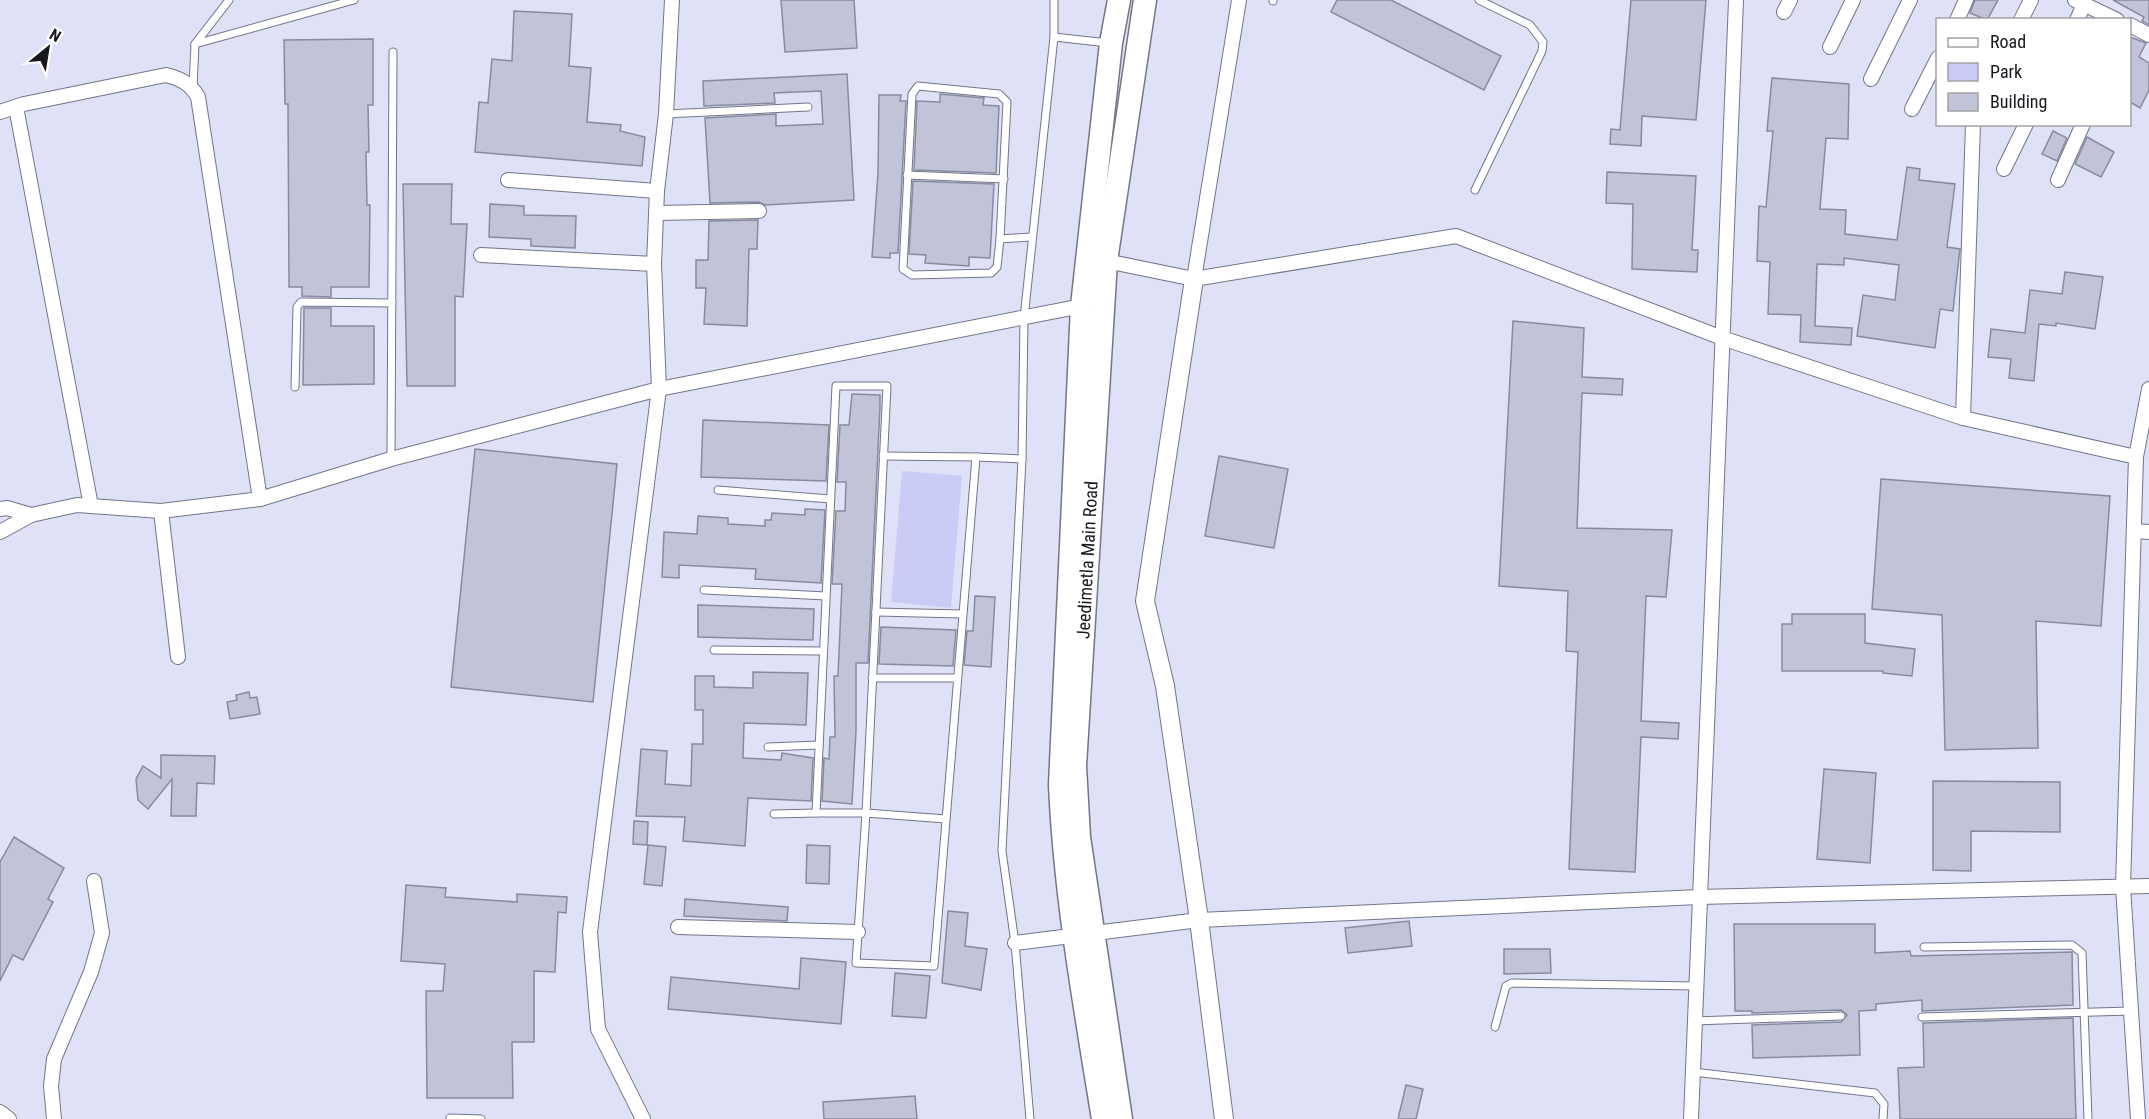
<svg xmlns="http://www.w3.org/2000/svg" width="2149" height="1119" viewBox="0 0 2149 1119" font-family="'Roboto Condensed',sans-serif">
<style>
.green{fill:#c9cdf5}
.building{fill:#c1c3d7;stroke:#888a9e;stroke-width:1.5}
.lines{fill:none;stroke-linecap:round;stroke-linejoin:round}
.service-casing{stroke:#737588;stroke-width:9}
.minor-casing{stroke:#737588;stroke-width:16}
.tertiary-casing{stroke:#737588;stroke-width:20}
.primary-casing{stroke:#737588;stroke-width:25}
.service{stroke:#fff;stroke-width:7}
.minor{stroke:#fff;stroke-width:14}
.tertiary{stroke:#fff;stroke-width:18}
.primary{stroke:#fff;stroke-width:22}
.labels{text-anchor:middle;dominant-baseline:central;stroke-width:5;stroke-linejoin:round;paint-order:stroke}
.street-label{font-size:18px;fill:#17181f;stroke:#fff}
</style>
<rect width="100%" height="100%" fill="#dfe2f7"/>
<path class="green" d="M902 471 962 476 951 608 891 602Z"/>
<g class="building">
<path d="M781 0H854L857 48 785 52Z"/>
<path d="M1337 0H1391L1501 56 1484 90 1331 12Z"/>
<path d="M1631 0H1706L1696 120 1642 116 1641 146 1610 144 1611 129 1620 130Z"/>
<path d="M1975 0H1998L1987 20 1970 13Z"/>
<path d="M2113 0H2149V25L2142 21 2144 17Z"/>
<path d="M514 11 572 14 569 66 591 68 587 122 621 125 620 131 645 137 642 166 475 152 479 102 488 103 492 59 512 61Z"/>
<path d="M2130 37 2146 43 2139 57 2149 63V90L2140 108 2130 102Z"/>
<path d="M373 39V105H368L369 152H366L367 205H370L369 287H331V297L302 296V287H289L288 104H285L284 40Z"/>
<path d="M847 74 854 200 765 205 759 202 710 203 705 118 776 114V126L823 124 821 91 774 93 775 103 704 106 703 81Z"/>
<path d="M1772 78 1849 84 1848 139 1826 138 1820 209 1846 210 1845 234 1897 240 1907 167 1920 169 1919 180 1955 184 1947 247 1960 249 1956 283 1953 311 1940 309 1935 348 1857 336 1863 295 1895 300 1899 265 1844 258V265L1817 264 1815 326 1852 328 1851 345 1800 342 1801 315 1768 314 1770 262 1757 261 1759 206 1766 207 1773 131H1767Z"/>
<path d="M940 94 984 98 983 105 999 106 996 173 914 170 917 101 940 102Z"/>
<path d="M879 95H901L900 101H906L898 253H890V258L872 257 878 173Z"/>
<path d="M2053 131 2067 138 2057 161 2042 154Z"/>
<path d="M2087 137 2114 152 2101 177 2075 164Z"/>
<path d="M1607 172 1696 176 1692 250H1698L1697 272 1632 269 1633 204 1606 203Z"/>
<path d="M913 181 994 184 990 258 969 257V266L925 263 926 255 909 254Z"/>
<path d="M403 184H452L451 224H467L463 297 455 296V386H407Z"/>
<path d="M490 204 524 206V215L576 216 575 248 531 246V239L489 237Z"/>
<path d="M758 220 757 249H749L747 326 704 324 706 288H696V260H708L709 221Z"/>
<path d="M2065 272 2103 277 2095 329 2056 323V326L2039 324 2034 381 2009 378 2011 359 1988 357 1991 329 2025 333 2030 290 2062 294Z"/>
<path d="M304 308H331V326H374V384L303 385Z"/>
<path d="M1513 321 1584 328 1582 377 1623 379 1622 395 1582 393 1577 528 1672 530 1666 597 1646 596 1641 721 1679 723 1678 739 1641 737 1635 872 1569 869 1578 652 1566 651 1568 591 1499 586Z"/>
<path d="M852 394 880 395V406L868 663H856V731L852 804 822 801 824 758 829 759 830 737H835L834 676H838L842 584H832L836 511H845L846 482H837L840 425H849Z"/>
<path d="M703 420 829 425 826 481 701 477Z"/>
<path d="M475 449 617 464 593 702 451 687Z"/>
<path d="M1219 456 1288 469 1274 548 1205 536Z"/>
<path d="M1881 479 2110 496 2101 626 2036 621 2038 748 1945 750 1942 615 1872 609Z"/>
<path d="M805 509 825 510 821 583 755 579 756 569 679 565V578L662 577 664 532 697 534 698 516 728 518V524L765 526V520H771L772 513 805 515Z"/>
<path d="M975 596 995 597 991 667 964 665 967 631H973Z"/>
<path d="M698 605 814 609 813 640 698 637Z"/>
<path d="M1792 614H1865V643L1915 649 1912 676 1883 673V671H1782V624H1792Z"/>
<path d="M881 627 956 630 953 666 879 664Z"/>
<path d="M753 672 808 673 806 725 744 723 743 758 781 760 782 753 813 758 811 801 748 798 745 846 683 841 685 817 636 816 641 749 667 751 665 784 691 786 692 744H703V710H695V676H714V687L753 688Z"/>
<path d="M249 692 250 698 257 697 260 714 230 719 227 702 237 700 236 695Z"/>
<path d="M161 755 215 756 214 784 197 783 196 816H171L172 779 148 809 138 800 136 779 143 766 161 778Z"/>
<path d="M1824 769 1876 773 1870 863 1817 859Z"/>
<path d="M1933 781 2060 782V832L1971 831V871L1933 870Z"/>
<path d="M634 821 648 822 647 845 633 844Z"/>
<path d="M14 837 64 868 48 899 53 902 23 960 13 955 0 981V862Z"/>
<path d="M648 845 666 847 662 886 644 884Z"/>
<path d="M807 845 830 846 829 884 806 883Z"/>
<path d="M406 885 446 888 445 897 517 902V894L567 897 566 913 558 912 555 972 534 971V1042H512L513 1098H427L426 991H443L445 964 401 961Z"/>
<path d="M685 899 788 907 787 921 684 916Z"/>
<path d="M948 911 968 913 965 946 987 949 981 990 942 983Z"/>
<path d="M1409 921 1412 946 1348 953 1345 928Z"/>
<path d="M1734 924H1875V953L1910 951 1911 956 2072 952 2073 1005 1922 1011V1000L1876 1004V1010L1859 1011 1860 1055 1753 1058 1752 1025 1841 1022 1847 1015 1841 1010 1752 1013V1011H1735Z"/>
<path d="M1504 949H1550L1551 973 1504 974Z"/>
<path d="M801 958 846 962 841 1024 668 1009 671 977 799 989Z"/>
<path d="M895 973 930 976 926 1018 892 1016Z"/>
<path d="M2073 1018 2076 1119H1900L1898 1068 1924 1067 1923 1023Z"/>
<path d="M1406 1085 1423 1089 1416 1119H1398Z"/>
<path d="M915 1096 917 1119H824L823 1102Z"/>
</g>
<g class="lines">
<g class="service-casing">
<g id="service">
<path d="M1273 1V0"/>
<path d="M1054 37V0"/>
<path d="M195 44 229 0"/>
<path d="M918 86 999 94 1007 102 1000 239 997 267 991 273 912 275 903 269 912 94Z"/>
<path d="M193 87 195 44 354 0"/>
<path d="M666 114 808 107"/>
<path d="M907 175 1004 179"/>
<path d="M1475 190 1542 51 1543 42 1530 25 1479 0"/>
<path d="M1000 239 1031 237"/>
<path d="M836 386H887L866 813H816Z"/>
<path d="M295 387 297 307 301 302 392 303"/>
<path d="M883 456 976 457 934 966 856 963 866 813 946 819"/>
<path d="M976 457 1022 459"/>
<path d="M391 459 393 52"/>
<path d="M718 490 830 499"/>
<path d="M704 590 826 596"/>
<path d="M876 612 962 614"/>
<path d="M714 650 823 651"/>
<path d="M872 678H957"/>
<path d="M768 747 819 745"/>
<path d="M774 814 816 813"/>
<path d="M1924 947 2072 945 2082 953 2088 1119"/>
<path d="M1922 1017 2131 1011"/>
<path d="M1694 1021 1841 1016"/>
<path d="M1495 1027 1506 986 1512 983 1696 986"/>
<path d="M1693 1072 1875 1093 1884 1104 1883 1119"/>
<path d="M450 1118 481 1119"/>
<path d="M1030 1119 1015 943 1002 851 1022 459 1024 318 1054 37 1108 43"/>
</g>
</g>
<g class="minor-casing">
<g id="minor">
<path d="M2075 0 2117 20"/>
<path d="M1784 12 1790 0"/>
<path d="M1957 20 1966 0"/>
<path d="M2021 20 2031 0"/>
<path d="M2077 20 2084 4"/>
<path d="M2130 25 2149 35"/>
<path d="M1830 47 1853 0"/>
<path d="M1871 79 1910 0"/>
<path d="M16 107 91 506"/>
<path d="M1912 109 1938 58"/>
<path d="M0 112 24 104 166 75C181 79 190 83 198 97L260 499"/>
<path d="M2004 169 2026 124"/>
<path d="M508 180 657 191"/>
<path d="M2058 180 2083 124"/>
<path d="M656 213 759 211"/>
<path d="M481 255 654 264"/>
<path d="M1106 261 1194 279 1456 236 1725 339 1963 418 2136 457"/>
<path d="M1194 279 1239 0"/>
<path d="M1963 418 1973 124"/>
<path d="M0 509 7 508 31 515"/>
<path d="M161 511 178 657"/>
<path d="M2134 531 2149 532"/>
<path d="M0 532 31 515 77 505 161 511 260 499 391 459 659 389 1082 306"/>
<path d="M678 927 858 932"/>
<path d="M1015 943 1199 920 1699 897 2149 886"/>
<path d="M0 1112 9 1119"/>
<path d="M54 1119 51 1086 54 1059 91 972 102 933 94 881"/>
<path d="M643 1119 598 1029 590 932 659 389 654 264 657 191 666 114 672 0"/>
<path d="M1691 1119C1704 746 1724 373 1736 0"/>
<path d="M2138 1119 2123 887 2136 457 2149 389"/>
</g>
</g>
<g class="tertiary-casing">
<path id="tertiary" d="M1194 279 1145 601 1165 686 1199 920 1224 1119"/>
</g>
<g class="primary-casing">
<g id="primary">
<path d="M1103 1119C1085 1008 1065 897 1060 785L1082 306 1111 43 1119 0"/>
<path d="M1121 1119 1079 837 1075 766 1106 261 1145 0"/>
</g>
</g>
<use href="#service" class="service"/>
<use href="#minor" class="minor"/>
<use href="#tertiary" class="tertiary"/>
<use href="#primary" class="primary"/>
</g>
<g class="labels">
<g class="street-label">
<text transform="translate(1087 560) rotate(-87)">Jeedimetla Main Road</text>
</g>
</g>
<rect x="1936" y="18" width="195" height="108" fill="#ffffff" stroke="#a2a3a5" stroke-width="1.5"/>
<rect x="1948" y="38" width="30" height="9" fill="#ffffff" stroke="#a2a3a5" stroke-width="1.5"/>
<text x="1990" y="48" font-size="18" fill="#17181f">Road</text>
<rect x="1948" y="63" width="30" height="18" fill="#c9cdf5" stroke="#a2a3a5" stroke-width="1.5"/>
<text x="1990" y="78" font-size="18" fill="#17181f">Park</text>
<rect x="1948" y="93" width="30" height="18" fill="#c1c3d7" stroke="#a2a3a5" stroke-width="1.5"/>
<text x="1990" y="108" font-size="18" fill="#17181f">Building</text>
<g transform="translate(48 48) rotate(30)" stroke="#ffffff" stroke-width="4.5" paint-order="stroke">
<path d="M0-4.5L10 22L0 15L-10 22Z" fill="#17181f"/>
<text y="-9" font-size="16" font-weight="bold" text-anchor="middle" fill="#17181f">N</text>
</g>
</svg>
